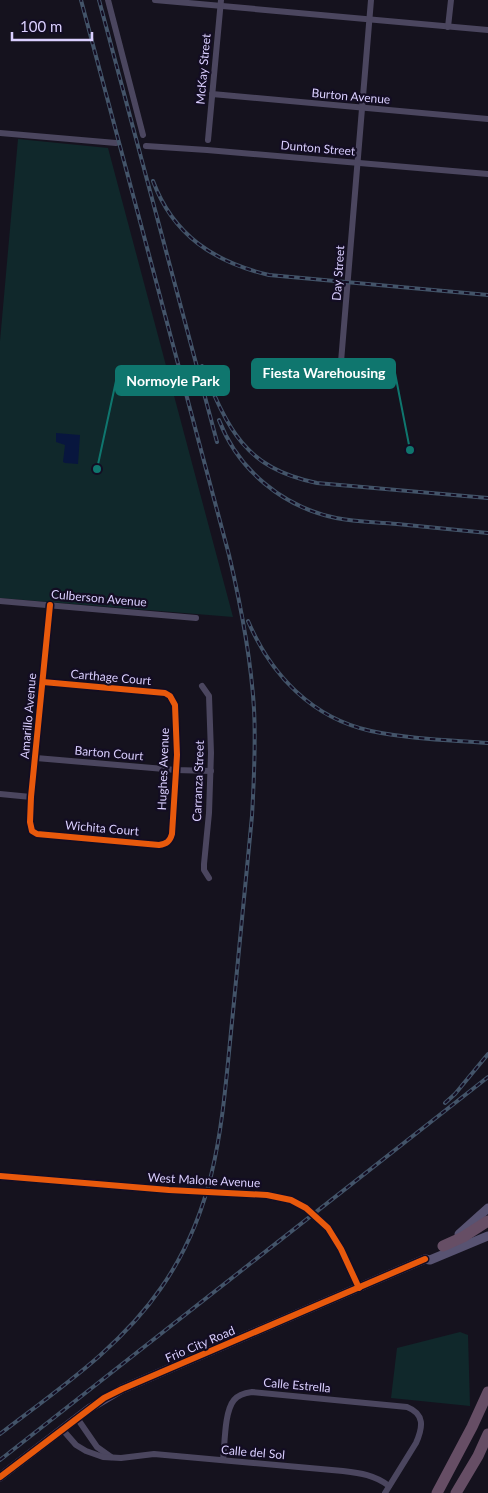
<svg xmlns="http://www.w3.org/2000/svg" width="488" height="1493" viewBox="0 0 488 1493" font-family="Lato,sans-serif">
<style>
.green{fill:#10282b}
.water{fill:#08163e}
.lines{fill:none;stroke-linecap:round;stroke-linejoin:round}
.minor{stroke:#4b465f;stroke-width:6}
.tertiary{stroke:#4b465f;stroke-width:8}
.secondary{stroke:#585372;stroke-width:9}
.motorway{stroke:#664e65;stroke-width:11}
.rail-casing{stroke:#435469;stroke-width:4}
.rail{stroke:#130d23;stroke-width:2;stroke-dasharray:5.5;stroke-linecap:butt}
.cycleway-casing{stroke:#130d23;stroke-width:9}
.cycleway{stroke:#e8590c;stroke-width:6}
.labels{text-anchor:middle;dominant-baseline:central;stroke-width:4.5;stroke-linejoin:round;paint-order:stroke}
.street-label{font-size:12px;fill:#dacfff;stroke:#130d23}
.leader{fill:none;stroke:#0f766e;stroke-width:2}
.callout-dot{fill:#0f766e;stroke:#130d23;stroke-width:2}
.callout{fill:#0f766e;stroke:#0f766e;stroke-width:2}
.callout-label{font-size:14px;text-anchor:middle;font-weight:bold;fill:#fff}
</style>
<rect width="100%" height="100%" fill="#15121e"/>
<g class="green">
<path d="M18 139 108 148 233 617 0 598V341Z"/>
<path d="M460 1332 468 1335 470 1406 391 1398 397 1348Z"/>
</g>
<path class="water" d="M56 433 80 435 78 464 65 463 63 462 65 445 56 442Z"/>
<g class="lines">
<g class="minor">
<path d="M108 0 143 135"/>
<path d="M155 0 488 30"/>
<path d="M448 27 451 0"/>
<path d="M212 94 488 119"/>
<path d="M0 133 116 143"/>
<path d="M208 140 221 0"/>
<path d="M146 146 207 150 488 174"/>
<path d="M339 386 371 0"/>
<path d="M0 601 196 618"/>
<path d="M43 682 165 693 170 696 175 705 177 755 172 834C170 841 167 844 159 845L37 834 32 831 30 822 31 797 50 605"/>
<path d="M202 686 209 696 211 753 209 813 204 864V870L209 878"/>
<path d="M36 758 176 770 211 771"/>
<path d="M0 794 31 797"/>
<path d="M77 1418 97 1447 111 1457"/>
<path d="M62 1429 76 1445 86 1451 103 1457 121 1458 154 1454 343 1471C360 1473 375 1475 389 1486"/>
<path d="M223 1460C225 1445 224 1412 234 1400 238 1395 245 1393 252 1392L407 1407C425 1414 423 1427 416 1443L385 1493"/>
</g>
<path class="tertiary" d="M0 1176 169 1190 267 1195 291 1200 306 1208 328 1228 341 1249 359 1288"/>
<g class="secondary">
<path d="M459 1234 488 1208"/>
<path d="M0 1477 90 1408 122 1389 425 1259 430 1260 488 1236"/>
</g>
<g class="motorway">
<path d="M443 1246 463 1237 488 1221"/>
<path d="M437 1493 472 1427 488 1392"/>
<path d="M456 1493 478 1456 488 1434"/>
</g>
<g class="rail-casing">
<g id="rail">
<path d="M99 0 217 442"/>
<path d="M153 181C173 235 214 262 269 275L488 295"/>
<path d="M202 366C228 429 244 468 317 483L488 498"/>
<path d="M219 420C238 470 283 507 336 518 356 522 377 522 397 524 427 527 458 530 488 533"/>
<path d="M248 621C271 675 312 718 371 731 409 739 449 740 488 743"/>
<path d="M445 1103 455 1094 488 1054"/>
<path d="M0 1434C57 1390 120 1348 161 1288 219 1205 222 1119 232 1022 239 953 245 884 252 816 254 780 256 744 254 709 251 657 241 606 229 555L81 0"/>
<path d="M0 1460 488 1077"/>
</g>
</g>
<use href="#rail" class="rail"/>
<g class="cycleway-casing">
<g id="cycleway">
<path d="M43 682 165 693 170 696 175 705 177 755 172 834C170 841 167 844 159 845L37 834 32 831 30 822 31 797 50 605"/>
<path d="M0 1176 169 1190 267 1195 291 1200 306 1208 328 1228 341 1249 359 1288"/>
<path d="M0 1477 104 1398 122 1389 425 1259"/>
</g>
</g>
<use href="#cycleway" class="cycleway"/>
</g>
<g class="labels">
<g class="street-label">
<text transform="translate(203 69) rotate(-85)">McKay Street</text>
<text transform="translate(351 96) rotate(5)">Burton Avenue</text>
<text transform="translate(318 148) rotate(5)">Dunton Street</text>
<text transform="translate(338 273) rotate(-86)">Day Street</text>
<text transform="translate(99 598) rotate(5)">Culberson Avenue</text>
<text transform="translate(111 677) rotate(5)">Carthage Court</text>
<text transform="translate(28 716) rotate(-85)">Amarillo Avenue</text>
<text transform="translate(109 753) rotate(5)">Barton Court</text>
<text transform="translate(163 769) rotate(-88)">Hughes Avenue</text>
<text transform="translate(198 781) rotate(-88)">Carranza Street</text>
<text transform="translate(102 828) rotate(5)">Wichita Court</text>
<text transform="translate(204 1180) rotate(3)">West Malone Avenue</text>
<text transform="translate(200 1344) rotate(-23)">Frio City Road</text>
<text transform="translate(297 1385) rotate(5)">Calle Estrella</text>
<text transform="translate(253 1452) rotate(5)">Calle del Sol</text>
</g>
</g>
<path class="leader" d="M410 450L395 373M97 469L116 381"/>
<g class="callout-dot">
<circle cx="410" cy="450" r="5"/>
<circle cx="97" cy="469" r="5"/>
</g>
<g class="callout">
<rect x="252" y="359" width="143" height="29" rx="5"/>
<rect x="116" y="366" width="113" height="29" rx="5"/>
</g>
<g class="callout-label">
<text x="324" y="378">Fiesta Warehousing</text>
<text x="173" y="386">Normoyle Park</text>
</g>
<path d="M12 32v8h80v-8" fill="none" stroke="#dacfff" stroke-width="2.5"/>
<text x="20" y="32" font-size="15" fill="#dacfff" stroke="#130d23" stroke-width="4" paint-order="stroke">100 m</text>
</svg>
